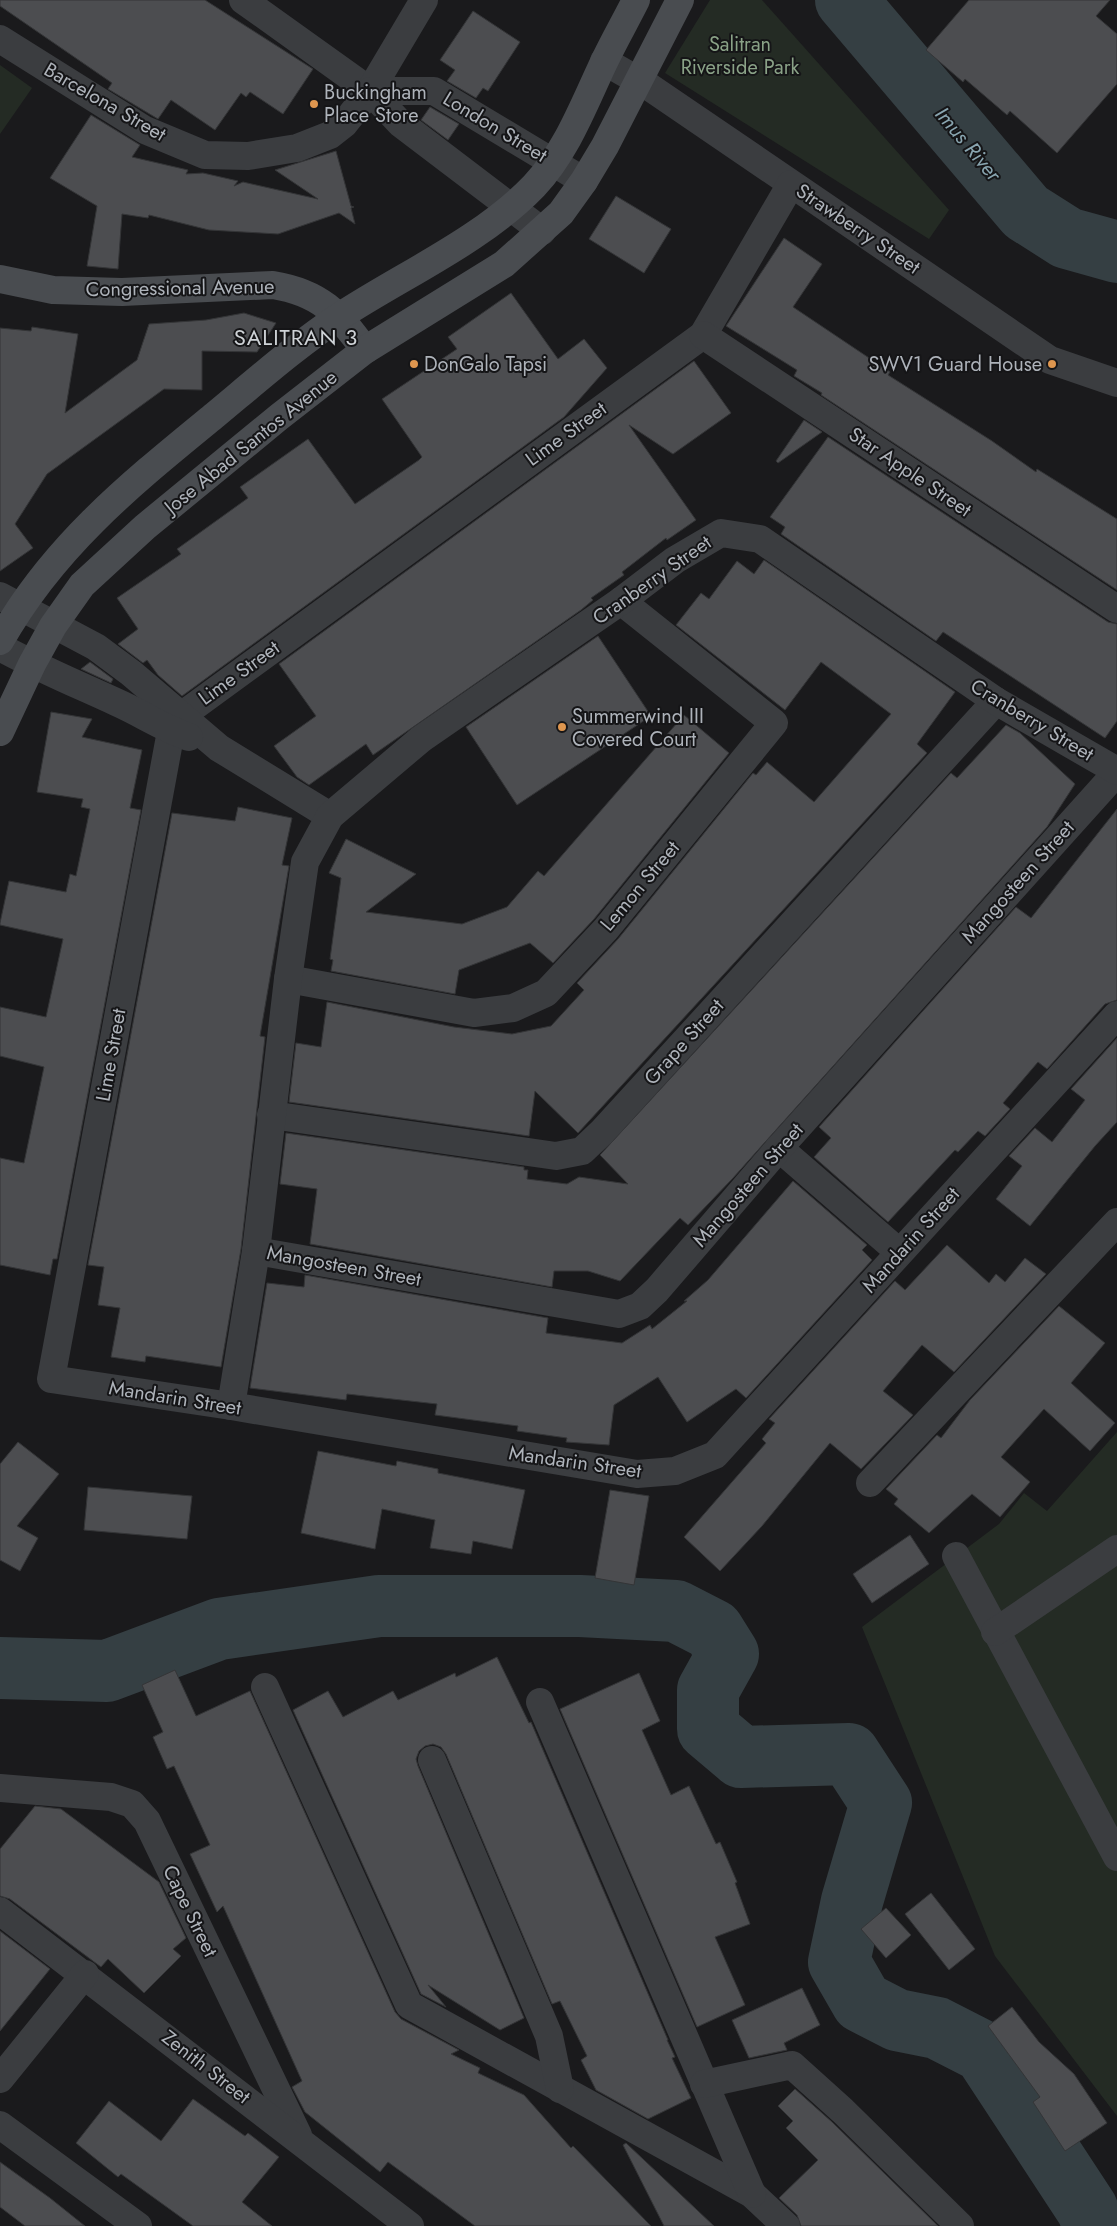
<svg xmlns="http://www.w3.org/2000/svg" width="1117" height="2226" viewBox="0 0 1117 2226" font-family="Jost,sans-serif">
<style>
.green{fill:#242b24}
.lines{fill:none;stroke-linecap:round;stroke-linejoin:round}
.river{stroke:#353f43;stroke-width:62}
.building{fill:#4c4d50;stroke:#343537}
.street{stroke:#3b3d40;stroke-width:28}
.secondary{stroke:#494c50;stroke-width:28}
.poi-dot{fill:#de964f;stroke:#151517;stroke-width:2}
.labels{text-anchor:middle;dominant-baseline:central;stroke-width:4;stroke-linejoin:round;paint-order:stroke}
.park-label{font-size:20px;fill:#8aa287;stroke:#151517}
.poi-label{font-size:20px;fill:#aeb3ba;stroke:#151517;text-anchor:start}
.street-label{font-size:20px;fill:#aeb3ba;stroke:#151517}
.water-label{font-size:21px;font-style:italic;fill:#89a5b0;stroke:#151517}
.quarter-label{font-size:22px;letter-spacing:1px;fill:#ced2d6;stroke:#151517}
</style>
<rect width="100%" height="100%" fill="#1a1a1c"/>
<g class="green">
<path d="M710 0H762L949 210 929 239 665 73Z"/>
<path d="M0 65 32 88 0 134Z"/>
<path d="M1117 1432V2116L995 1956 862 1627 999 1524 1024 1493 1047 1511Z"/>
</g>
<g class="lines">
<g class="river">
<path d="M846 0 1026 212 1067 238 1117 252"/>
<path d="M0 1668 107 1671 219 1629 379 1606H580L676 1611 713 1630 728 1654 708 1690V1729L741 1757 849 1754 881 1803 852 1901 839 1962 862 2002 897 2020 937 2028 984 2052 1087 2209 1094 2226"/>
</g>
</g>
<g class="building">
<path d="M0 0H205L313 69 283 114 250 92 246 97 241 93 215 130 171 100 158 119 108 89 112 83 0 6Z"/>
<path d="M969 0H1110L1096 16 1117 34V84L1057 153 1010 111 1007 115 965 79 963 82 926 50Z"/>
<path d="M473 11 520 42 488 91 483 88 476 98 447 81 455 70 440 60Z"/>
<path d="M430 107 459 124 448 140 421 120Z"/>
<path d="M91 115 140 145 132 157 188 170 186 174 203 173 238 181 234 186 243 182 318 199 275 170 336 151 351 206 354 207 351 208 355 224 339 213 278 234 209 230 149 215 148 218 122 214 118 269 87 266 97 206 50 178Z"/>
<path d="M616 196 671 229 644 273 589 239Z"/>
<path d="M784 238 822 264 793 307 890 372 888 375 992 441 1036 472 1037 469 1117 519V590L821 395 822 393 794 376 797 370 726 326Z"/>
<path d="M511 293 558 359 584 339 607 368 564 417 182 696 158 675 147 660 143 663 118 644 138 629 117 598 181 554 177 549 248 498 240 487 308 439 355 504 419 460 422 457 382 399 457 349 448 337Z"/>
<path d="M244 313 276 323 257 352 202 351V390L164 389 47 474 15 524 33 548 0 571V328L31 331 32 327 78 334 65 413 137 360 149 324 206 320Z"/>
<path d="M694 361 731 413 673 454 629 425 696 520 667 540 666 538 622 572 624 575 591 598 593 600 581 610 373 755 366 744 309 785 297 777 274 746 316 716 279 664Z"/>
<path d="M804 420 822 432 778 463 776 461Z"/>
<path d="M828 437 1108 622 1117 624V721L1105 738 943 632 936 641 781 534 785 527 770 517Z"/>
<path d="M764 560 955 692 917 744 927 753 578 1133 535 1091 529 1136 289 1102 296 1043 321 1047 327 1002 454 1027 512 1034 551 1026 584 990 577 983 618 939 753 773 756 775 767 762 814 802 891 714 821 662 785 710 676 625 701 593 709 599 737 561 754 574Z"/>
<path d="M598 636 651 716 517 805 466 727Z"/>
<path d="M90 662 113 679 111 683 81 669Z"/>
<path d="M51 712 92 719 82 737 142 750 130 808 141 810 57 1259H53L50 1275 0 1265V1158L24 1163 44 1067 0 1056V1007L46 1017 63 939 0 925V923L9 881 66 892 70 874 76 876 90 809 81 807 83 799 37 792Z"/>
<path d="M684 715 729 753 594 919 553 963 530 943 459 970 455 994 331 971 333 960 330 959 341 878 329 873 346 839 416 874 366 912 462 924 507 907 538 871 544 876Z"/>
<path d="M1006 725 1020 733 1075 784 1047 827 733 1178 688 1225 680 1218 620 1281 588 1271H554L552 1287 310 1244 317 1189 280 1184 286 1133 524 1167V1170H528L527 1179 567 1184 579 1177 628 1184 600 1155 951 773 957 778Z"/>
<path d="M238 807 292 818 282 865 289 866 260 1036 265 1037 241 1249 221 1367 146 1356 145 1362 111 1357 120 1308 98 1305 104 1267 88 1265 172 813 235 821Z"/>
<path d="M1117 809V1000L1105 1004 1047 1069 1038 1062 1003 1103 1010 1109 985 1136 978 1131 958 1152 955 1150 888 1222 814 1157 831 1138 819 1127 1016 907 1031 918Z"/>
<path d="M1117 1038V1122L1095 1146 1030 1226 996 1199 1022 1166 1009 1156 1035 1128 1052 1142 1085 1100 1071 1089Z"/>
<path d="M793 1181 867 1245 862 1250 872 1260 746 1398 736 1389 687 1422 658 1377 614 1405 609 1445 566 1442 567 1438 517 1431 518 1426 435 1415 437 1404 347 1394 346 1400 250 1388 267 1283 304 1287 305 1275 548 1318 546 1333 622 1343 650 1325 652 1329 687 1301H684L708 1280Z"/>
<path d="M947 1245 989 1283 996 1274 1005 1282 1025 1258 1046 1274 954 1372 922 1345 883 1391 913 1415 861 1469 830 1443 762 1526 720 1571 684 1537 766 1443 762 1439 775 1423 769 1419 895 1281 905 1290Z"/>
<path d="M1059 1306 1105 1343 1071 1383 1115 1423 1090 1451 1044 1409 1001 1457 1030 1482 1000 1517 972 1494 929 1533 894 1504 898 1499 886 1489 937 1435 941 1438 970 1400Z"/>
<path d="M18 1442 59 1474 17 1526 38 1538 20 1571 0 1560V1464Z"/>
<path d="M318 1451 396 1466 397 1461 438 1469V1473L525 1490 512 1549 473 1541 471 1554 430 1548 435 1520 382 1509 375 1549 301 1533Z"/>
<path d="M88 1487 192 1496 187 1539 84 1530Z"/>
<path d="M610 1490 649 1496 634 1585 595 1578Z"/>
<path d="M910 1535 929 1564 872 1603 853 1574Z"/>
<path d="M497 1657 529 1723 531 1722 668 2040H667L675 2057 672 2058 691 2098 648 2119 596 2090 581 2060 587 2056 560 2001 552 2004 446 1754 441 1747 433 1744 425 1746 419 1751 416 1759 418 1766 524 2018 500 2030 428 1985 446 2007 421 1994 293 1710 328 1691 343 1717 393 1691 398 1700 455 1673 456 1677Z"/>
<path d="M175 1670 196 1716 250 1691 395 2012 401 2019 459 2050 451 2054 480 2068 478 2073 524 2095 571 2148 573 2146 651 2226H475L388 2162 380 2172 305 2112 292 2087 302 2081 223 1906 217 1912 190 1854 210 1845 174 1766 167 1769 153 1737 163 1732 142 1685Z"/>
<path d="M639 1673 660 1721 642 1730 671 1795 689 1786 716 1844 720 1842 737 1882 735 1883 750 1924 715 1937 745 2005 697 2027 560 1709Z"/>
<path d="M35 1806 61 1809 159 1882 186 1938 173 1949 181 1956 144 1993 108 1959 101 1967 10 1899 0 1896V1849Z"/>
<path d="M931 1893 975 1949 949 1970 905 1914Z"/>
<path d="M886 1908 911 1935 886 1958 861 1929Z"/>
<path d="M0 1931 50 1969 0 2031Z"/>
<path d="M802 1988 820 2025 784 2043 787 2050 749 2058 732 2020Z"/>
<path d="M1012 2007 1039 2042 1074 2074 1107 2123 1065 2151 1033 2102 1040 2097 988 2026Z"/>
<path d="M795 2089 832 2122 938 2226H801L797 2215 779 2198 818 2160 786 2128 793 2121 778 2106Z"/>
<path d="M193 2099 245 2136 248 2133 279 2157 242 2202 272 2226H193L121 2174 118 2177 76 2143 109 2101 161 2141Z"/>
<path d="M626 2143 714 2226H664L623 2145Z"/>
<path d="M0 2162 50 2198 85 2226H25L0 2207Z"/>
</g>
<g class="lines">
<g class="street">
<path d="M243 0 370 91 400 123 542 231"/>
<path d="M0 39 145 130 205 155 248 156 297 148 330 135 344 124 370 91 424 0"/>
<path d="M604 61 651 88 1050 360 1117 383"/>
<path d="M370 91H434L584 181"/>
<path d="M791 184 703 335 181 716 171 731 51 1379 231 1406 637 1474 675 1471 715 1455 1117 1015"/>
<path d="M703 335 1117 609"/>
<path d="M0 596 96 647 131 673 219 748 330 816"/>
<path d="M0 647C38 668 77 684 116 702 141 713 163 728 189 737"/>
<path d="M288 979 474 1013 513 1008 546 993 606 929 774 723 621 601"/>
<path d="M271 1115 556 1156 582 1151 602 1132 996 701"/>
<path d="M779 1148 899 1252"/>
<path d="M256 1251 619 1314 640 1306 657 1290 779 1148 1117 772"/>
<path d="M231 1406 256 1251 288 979 305 862 330 816 421 739 621 601 675 560 721 533 760 539 996 701 1117 771"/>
<path d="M870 1483 1117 1222"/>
<path d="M956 1556 1117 1857"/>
<path d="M995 1632 1117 1549"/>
<path d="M265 1687 409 2005 752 2194 786 2226"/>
<path d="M540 1702 752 2194"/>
<path d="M432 1760 549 2036 560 2089"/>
<path d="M0 1788 111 1797 132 1804 147 1821 298 2135"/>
<path d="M0 1911 410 2226"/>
<path d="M0 2079 85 1974"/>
<path d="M704 2084 792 2065 843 2111 960 2226"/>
<path d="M0 2125 138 2226"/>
</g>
<g class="secondary">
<path d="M0 279 53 290 122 292 273 285C321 293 338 313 365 350"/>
<path d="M0 641C54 545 132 483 215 415 256 381 298 344 342 315 405 274 482 240 534 186 567 151 584 104 604 62 614 41 626 20 636 0"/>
<path d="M0 732 32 664 53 626 82 585 145 527 279 417 365 350 504 264 561 213 584 181 605 146 680 0"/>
</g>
</g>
<g class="poi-dot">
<circle cx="314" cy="104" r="5"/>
<circle cx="414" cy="364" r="5"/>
<circle cx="1052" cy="364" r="5"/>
<circle cx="562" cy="727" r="5"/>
</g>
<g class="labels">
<g class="park-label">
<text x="740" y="44">Salitran<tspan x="740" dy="23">Riverside Park</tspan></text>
</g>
<g class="poi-label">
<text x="324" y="92">Buckingham<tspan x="324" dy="23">Place Store</tspan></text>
<text x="424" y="364">DonGalo Tapsi</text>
<text x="1042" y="364" text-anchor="end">SWV1 Guard House</text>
<text x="572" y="716">Summerwind III<tspan x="572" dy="23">Covered Court</tspan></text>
</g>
<g class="street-label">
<text transform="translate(105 102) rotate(30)">Barcelona Street</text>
<text transform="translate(495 127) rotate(31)">London Street</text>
<text transform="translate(858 229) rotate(34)">Strawberry Street</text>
<text transform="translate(180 288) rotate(-1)">Congressional Avenue</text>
<text transform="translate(566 434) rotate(-36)">Lime Street</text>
<text transform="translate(251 442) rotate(-39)">Jose Abad Santos Avenue</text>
<text transform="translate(910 472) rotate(34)">Star Apple Street</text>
<text transform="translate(652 580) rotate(-35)">Cranberry Street</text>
<text transform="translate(239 673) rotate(-36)">Lime Street</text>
<text transform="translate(1032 720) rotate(31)">Cranberry Street</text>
<text transform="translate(1018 882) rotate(-48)">Mangosteen Street</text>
<text transform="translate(640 886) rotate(-50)">Lemon Street</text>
<text transform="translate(684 1042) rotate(-48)">Grape Street</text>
<text transform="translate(111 1055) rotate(-80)">Lime Street</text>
<text transform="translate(748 1185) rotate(-49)">Mangosteen Street</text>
<text transform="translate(911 1240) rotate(-48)">Mandarin Street</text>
<text transform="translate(344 1266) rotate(10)">Mangosteen Street</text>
<text transform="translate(175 1398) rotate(9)">Mandarin Street</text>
<text transform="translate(575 1462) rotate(8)">Mandarin Street</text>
<text transform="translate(190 1911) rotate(64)">Cape Street</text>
<text transform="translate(206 2067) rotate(38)">Zenith Street</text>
</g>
<g class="water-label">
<text transform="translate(968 144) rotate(50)">Imus River</text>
</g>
<g class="quarter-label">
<text x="296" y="337">SALITRAN 3</text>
</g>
</g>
</svg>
